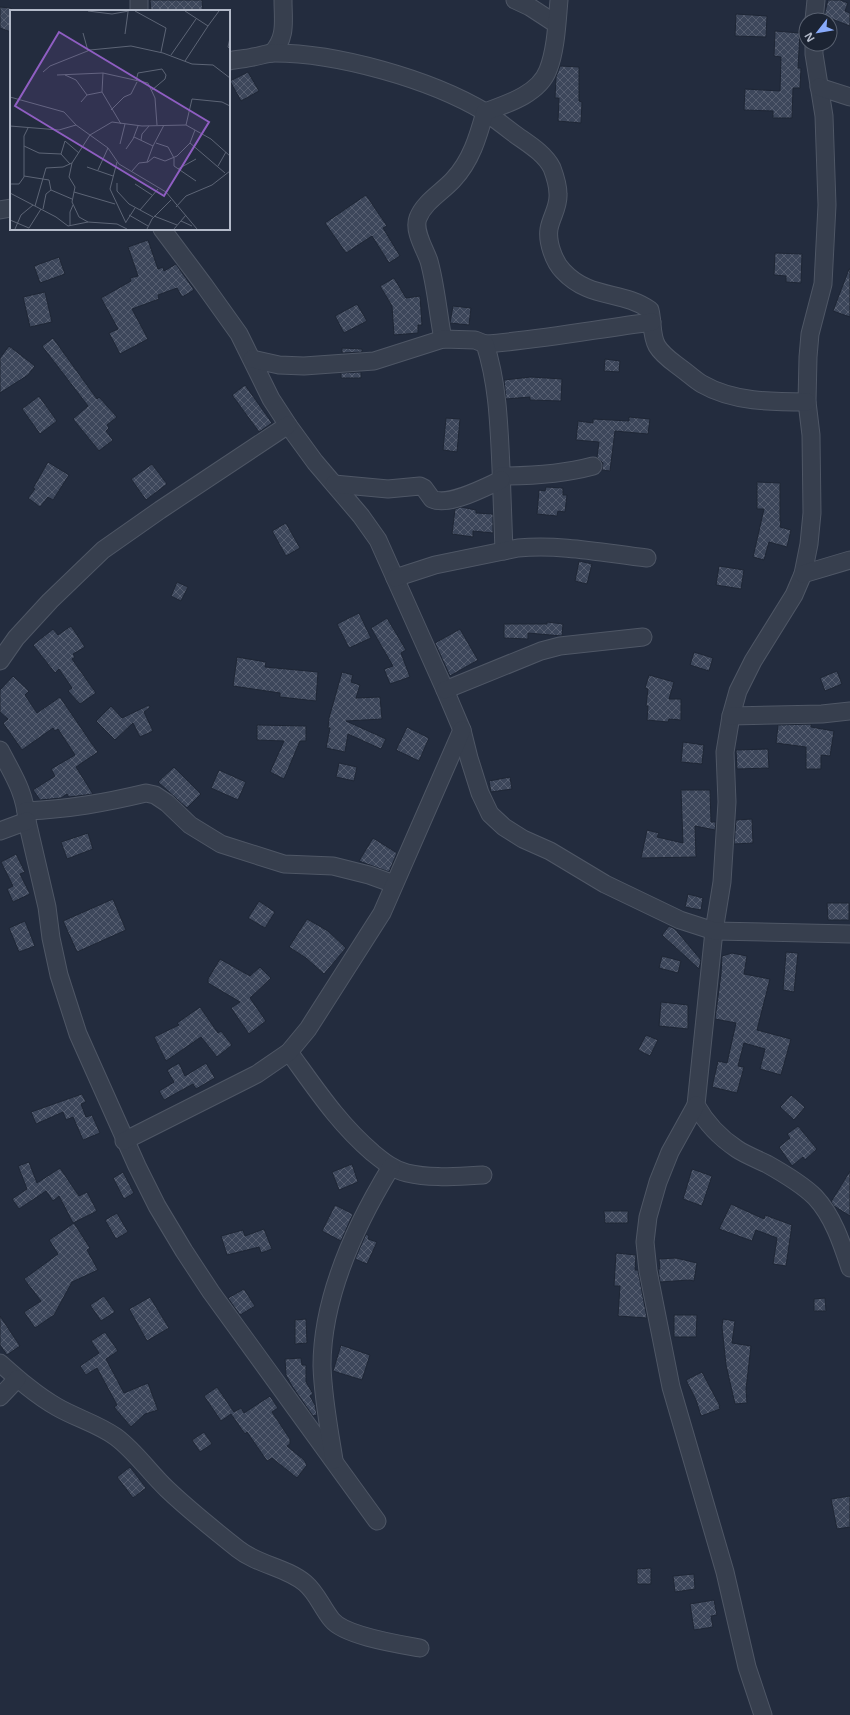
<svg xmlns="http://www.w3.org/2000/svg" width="850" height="1715" viewBox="0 0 850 1715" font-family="'Noto Sans',sans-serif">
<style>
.building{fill:url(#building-cross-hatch);stroke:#1e2635}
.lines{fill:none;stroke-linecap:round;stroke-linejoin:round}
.minor-casing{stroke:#4f5766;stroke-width:19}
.minor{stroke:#373f4e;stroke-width:17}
.inset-road{fill:none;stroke:#5d6576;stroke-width:1}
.view{fill:#8f5ec2;fill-opacity:0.15;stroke:#8f5ec2;stroke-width:2}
.inset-edge{fill:none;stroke:#b3bac9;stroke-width:2}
</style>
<defs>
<pattern id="building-cross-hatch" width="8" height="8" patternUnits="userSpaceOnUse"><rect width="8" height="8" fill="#3d475b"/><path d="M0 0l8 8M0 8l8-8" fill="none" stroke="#575f71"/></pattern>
</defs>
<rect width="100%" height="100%" fill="#232c3e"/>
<g class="building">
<path d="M150 0H202L203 11H151Z"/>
<path d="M828 0H840L848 3 845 11 850 13V26L824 16Z"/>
<path d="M0 7 11 8V32L0 28Z"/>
<path d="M736 14 767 16 766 37 735 36Z"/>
<path d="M775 31 800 33 798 68H801L800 88H793L792 118H773V111L744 110 745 89 780 91 781 57 774 56Z"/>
<path d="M560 66 579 67V101L582 102 581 123 558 121 559 98H555L556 77Z"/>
<path d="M248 72 259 91 241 101 230 81Z"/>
<path d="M366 195 387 226 383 228 400 256 389 263 372 236 346 253 325 223Z"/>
<path d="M148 240 158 269 163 267 164 271 176 264 194 290 182 297 177 288 158 295 159 299 132 309 148 339 120 354 109 333 118 329 101 298 131 281 130 278 138 276 128 247Z"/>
<path d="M775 253 802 254 801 283 786 282V276L774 275Z"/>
<path d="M59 257 65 274 40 283 34 266Z"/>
<path d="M849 269H850V317L833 311Z"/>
<path d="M394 278 406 298 420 296 422 325H418V333L394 335 392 306 380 286Z"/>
<path d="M45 292 52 322 30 327 23 297Z"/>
<path d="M357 304 367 321 344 333 335 316Z"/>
<path d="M453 306 471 308 469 325 450 323Z"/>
<path d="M53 338 97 399 99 397 117 417 107 425 109 428 106 431 113 440 99 451 73 419 88 406 42 346Z"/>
<path d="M9 346 35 366 28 375 0 393V358Z"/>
<path d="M342 348 362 349V352L342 353Z"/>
<path d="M605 359 620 361 619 372 604 371Z"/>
<path d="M361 372V378H341V373Z"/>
<path d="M531 377 562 379 561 401 530 400V397L506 399 504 380Z"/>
<path d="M245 385 272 423 259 432 232 395Z"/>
<path d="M39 396 57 421 40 434 22 409Z"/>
<path d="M629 417 650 419 648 434 615 431 610 471 602 470 603 463 597 457 599 442 576 440 578 421 593 423V419L629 421Z"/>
<path d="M446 418 460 419 457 452 443 450Z"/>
<path d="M48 462 69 475 53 500 48 497 40 507 28 498 35 489 33 488Z"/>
<path d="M152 464 167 484 146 500 131 479Z"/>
<path d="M757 482 780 483V521H781L780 527 791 530 787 547 769 542 764 560 753 557 764 509H757Z"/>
<path d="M546 487 563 488V495H567L565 512 558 511 557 516 537 514 539 490 545 491Z"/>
<path d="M461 507 476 510V513L493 514V533L473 531V537L452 534 455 509Z"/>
<path d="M286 523 300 548 286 556 272 531Z"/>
<path d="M579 561 592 564 587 584 575 581Z"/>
<path d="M719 566 744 570 741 589 716 585Z"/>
<path d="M177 582 188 587 181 601 171 596Z"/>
<path d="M359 613 371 638 349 648 337 624Z"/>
<path d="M387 618 406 650 401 653 410 677 390 684 384 669 393 666 371 628Z"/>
<path d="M547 622 563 624 562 636 528 633V639L504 638V624H547Z"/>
<path d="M71 626 85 647 73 654 75 657 72 659 96 693 80 704 68 691 72 688 59 669 55 673 33 645 53 629 58 635Z"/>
<path d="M460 629 478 660 450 676 435 643Z"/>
<path d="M694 652 713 658 709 671 690 665Z"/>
<path d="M237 657 266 662 265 667 318 672 316 701 280 697V693L233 686Z"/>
<path d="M837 671 842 684 825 691 820 678Z"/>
<path d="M342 672 353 675 351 682 360 685 356 698 380 697 382 719 346 721 386 739 381 749 348 734 345 752 326 748 330 728H328L329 718Z"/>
<path d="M649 675 674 682 669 699H681V720L669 719 668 722 647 720 648 706H646L648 689 645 688Z"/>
<path d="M13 676 29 691 25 695 37 713 60 697 92 744 98 752 76 767 93 794 69 797 67 794 61 798 40 800 33 790 55 776 51 769 75 755 58 729 55 731 53 728 22 750 3 723 8 719 0 712V690Z"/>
<path d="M149 705 150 707 144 712 153 731 140 737 133 723 115 740 96 721 111 706 122 718Z"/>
<path d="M811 724V727L834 731 830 756 821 755V769H806V747L776 743 778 725Z"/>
<path d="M257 725 306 726V741H300L284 779 270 772 284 741 257 740Z"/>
<path d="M407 727 429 738 419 761 396 750Z"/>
<path d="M683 742 704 745 702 764 681 762Z"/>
<path d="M768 749 769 768 737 769 736 750Z"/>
<path d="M339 763 357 767 354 781 336 777Z"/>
<path d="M174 767 201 794 187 808 158 782Z"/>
<path d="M219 770 246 782 238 800 211 788Z"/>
<path d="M510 777 512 789 491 792 489 781Z"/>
<path d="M681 790H710L711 822H716L715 830 695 826 696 857 641 858 647 830 659 833 657 837 683 843Z"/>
<path d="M752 819 753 843 734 844 736 820Z"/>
<path d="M88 833 93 849 67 859 61 842Z"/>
<path d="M373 838 397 853 389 872 359 861Z"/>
<path d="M16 854 25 872 20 874 30 894 13 902 7 889 13 886 1 862Z"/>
<path d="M688 894 703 898 701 910 685 907Z"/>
<path d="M113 899 126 930 77 952 63 921Z"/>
<path d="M259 901 275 912 265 928 248 918Z"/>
<path d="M827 903H849V920H828Z"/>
<path d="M307 919 328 931 346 948 324 974 306 958 289 947Z"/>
<path d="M25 921 35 946 19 952 9 928Z"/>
<path d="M669 926 675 929 701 960 699 969 662 935Z"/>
<path d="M786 952 798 953 794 992 783 990Z"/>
<path d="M732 953 747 956 744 974 770 979 757 1030 791 1039 781 1075 760 1069 765 1049 744 1043 738 1066 744 1067 737 1093 712 1087 718 1061 727 1063 736 1023 715 1019 721 974 722 956Z"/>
<path d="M662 956 681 961 678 973 659 968Z"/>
<path d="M220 959 250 976 260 967 271 978 250 998 266 1021 249 1034 231 1008 240 1002 208 983V979Z"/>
<path d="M661 1002 688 1005V1029L659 1026Z"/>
<path d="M200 1007 218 1033 221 1031 232 1045 217 1057 201 1037 166 1061 154 1037 179 1025 177 1023Z"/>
<path d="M646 1035 658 1040 650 1056 638 1050Z"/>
<path d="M179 1063 185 1076 206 1063 215 1078 196 1089 193 1084 164 1100 159 1091 174 1082 167 1070Z"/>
<path d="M82 1094 86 1102 81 1104 86 1117 92 1115 100 1133 83 1140 73 1117 66 1120 63 1112 36 1124 31 1112Z"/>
<path d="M791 1095 805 1107 794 1120 780 1107Z"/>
<path d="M798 1126 817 1149 805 1160 803 1157 792 1166 779 1147 790 1138 787 1134Z"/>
<path d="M29 1162 37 1183 60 1168 79 1196 87 1192 97 1211 73 1223 59 1196 53 1201 46 1191 19 1209 12 1199 27 1189 18 1166Z"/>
<path d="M352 1164 358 1182 339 1190 332 1172Z"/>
<path d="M692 1169 712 1176 702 1206 683 1199Z"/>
<path d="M850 1171V1216L834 1206 831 1202Z"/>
<path d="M123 1172 134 1193 124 1199 113 1178Z"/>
<path d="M731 1204 764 1219 765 1215 792 1225 786 1266 773 1264 777 1238 756 1230 752 1241 719 1229Z"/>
<path d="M335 1205 353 1214 341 1241 322 1231Z"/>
<path d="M604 1211H628V1223H605Z"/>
<path d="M117 1213 128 1232 116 1239 105 1220Z"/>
<path d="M74 1223 90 1248 87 1250 98 1270 72 1282 54 1315 35 1328 24 1312 41 1301 24 1279 58 1254 49 1240Z"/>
<path d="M264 1229 272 1249 261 1253 259 1247 227 1255 221 1236 243 1230 245 1236Z"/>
<path d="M366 1234 369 1236 368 1239 377 1242 367 1264 355 1259Z"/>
<path d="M616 1253 636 1255 635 1270H638L647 1318 618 1316 620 1286H614Z"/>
<path d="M659 1259 676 1258 697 1263 694 1281 689 1280 660 1282 658 1269H660Z"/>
<path d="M244 1289 255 1306 240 1315 228 1298Z"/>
<path d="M104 1296 115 1312 101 1321 90 1305Z"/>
<path d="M150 1297 169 1328 147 1341 129 1309Z"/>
<path d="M825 1298 826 1311H814V1299Z"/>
<path d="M674 1315H697L696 1337H674Z"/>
<path d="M0 1316 20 1346 7 1355 0 1345Z"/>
<path d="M306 1319 307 1343 295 1344V1320Z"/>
<path d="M723 1319 735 1321 732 1343 751 1346 746 1389 747 1403 735 1404 726 1365 722 1327Z"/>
<path d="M105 1332 118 1351 106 1359 124 1393 148 1383 158 1410 145 1414 131 1427 114 1407 117 1405 97 1368 86 1375 80 1366 99 1353 91 1341Z"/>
<path d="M341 1345 370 1355 362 1380 333 1371Z"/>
<path d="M301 1358 302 1365H306V1382L313 1394 310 1396 315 1405 317 1415 313 1416 292 1386 286 1375 285 1359Z"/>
<path d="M702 1372 720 1406H719L720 1409 701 1416 696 1400 686 1380Z"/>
<path d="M217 1387 234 1412 241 1408 244 1413 270 1396 278 1408 272 1412 290 1439V1444L287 1446 304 1460 307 1465 297 1478 272 1458 267 1461 247 1432 245 1434 231 1414 221 1421 204 1396Z"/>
<path d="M204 1432 212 1444 200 1452 192 1440Z"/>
<path d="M130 1467 146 1488 133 1498 117 1477Z"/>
<path d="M850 1496V1527L837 1529 831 1499Z"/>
<path d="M651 1568V1584H637V1569Z"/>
<path d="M694 1574 695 1589 675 1592 673 1576Z"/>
<path d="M714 1600 717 1615 711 1616 713 1627 694 1630 690 1604Z"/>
</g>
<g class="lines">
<g class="minor-casing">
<g id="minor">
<path d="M139 0V11"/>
<path d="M515 0 530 7 556 24"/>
<path d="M814 20 816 0"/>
<path d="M814 44V54L824 116 827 205 823 284 810 334 808 357 807 402 811 435 812 513 809 544 803 574 794 595 753 661 738 691 731 716 725 752 727 802 722 882 714 931 696 1105C706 1123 719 1137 737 1149 746 1155 757 1159 767 1164 783 1173 802 1184 815 1197 833 1216 842 1244 850 1268"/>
<path d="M272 53C287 37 283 21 283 0"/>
<path d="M229 61C237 59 245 59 253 57 260 56 267 53 274 53 337 53 430 79 485 112 494 118 503 125 512 132 525 142 544 152 552 168 555 176 558 185 558 194 559 207 551 217 549 229 547 242 554 262 563 271 590 300 622 290 650 310 653 322 651 336 657 346 663 356 673 362 682 369 689 374 695 380 702 384 733 402 772 402 807 402"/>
<path d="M819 87 850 97"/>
<path d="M0 210 11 208"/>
<path d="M162 229 204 285 239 334 271 399 288 425 315 462 361 516 378 540 445 690 462 730 469 758 480 793 490 814 504 827 523 839 550 851 605 884 680 920 714 931 850 934"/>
<path d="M443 339C438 314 436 286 429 261 425 249 413 231 418 218 424 202 442 192 453 180 471 161 478 137 485 112 507 104 539 94 548 70 556 50 557 22 559 0"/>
<path d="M485 344C541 340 597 329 652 322"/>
<path d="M252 359 279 365 304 366 374 361 443 339 475 340 485 344C498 384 499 426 501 468 502 496 503 523 504 551"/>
<path d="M501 476C532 476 563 474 593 466"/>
<path d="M334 484 388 489 420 486 424 488 432 499C449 507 485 487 501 480"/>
<path d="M803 574 850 560"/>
<path d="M395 578 435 565 518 548C561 544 604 553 647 558"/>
<path d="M0 661 16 638 50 601 103 550 160 510 288 425"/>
<path d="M445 690 541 651 560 646 643 637"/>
<path d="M731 716 822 714 850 711"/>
<path d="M0 750C13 775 25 792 27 821L47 907 51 938 59 975 78 1034 137 1166 157 1206 184 1251 211 1292 377 1521"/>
<path d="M26 811C70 809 104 803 146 793L155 795 167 803 190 825 221 844 284 864 333 866 369 875 394 884"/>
<path d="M0 831 27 821"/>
<path d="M289 1052C316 1089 338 1123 373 1153 384 1162 394 1170 407 1173 432 1179 458 1176 483 1175"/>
<path d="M696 1105 670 1152 658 1182 648 1217 645 1242 648 1271 671 1387 725 1572 747 1667 763 1715"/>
<path d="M124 1141 257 1074 289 1052 308 1029 382 913 462 730"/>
<path d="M0 1363C18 1379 36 1395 57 1407 76 1418 98 1424 116 1437 136 1452 149 1472 167 1489 189 1510 214 1530 238 1549 258 1565 286 1567 305 1583 317 1593 322 1608 332 1620 345 1636 398 1644 420 1648"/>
<path d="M0 1397 17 1379"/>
<path d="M334 1460C329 1429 323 1398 322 1366 322 1296 355 1226 391 1167"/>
</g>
</g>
<use href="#minor" class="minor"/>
</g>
<g transform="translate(10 10)">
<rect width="220" height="220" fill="#232c3e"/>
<path class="inset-road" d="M78 1 102 4 119 1M125 1 156 18 151 42M175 1 198 16 209 1M73 23 78 41M115 24 118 2M220 28 218 37 220 39M161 45 186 9M175 51 198 16M33 62 40 56 80 40 121 36 153 43 182 54 203 55 220 68M93 63 92 82 111 114M47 65 93 63 138 73 145 88 147 115M55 65 66 70 77 85M126 71 128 63 152 59 156 65 155 69 142 80M0 87 54 102 66 115M71 92 77 85 92 82M101 100 114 87 121 84 127 72M176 115 182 89 212 92 220 96M0 116 49 120 66 115 98 138 109 154 156 182 187 219M124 127 143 136 154 115M131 130 132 124 139 116M146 133 158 137 164 148V156L186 171M180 133 215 163M110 134 115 114M14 136 29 143 51 144 60 154M116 139 123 129 128 116M51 144 55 131 69 143M107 152 100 179 116 213M137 152 143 136M62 153 59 167 65 177 62 192 69 207 78 212M208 156 216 142M77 157 103 166M168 159 186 149M88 160 98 138M122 161 129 153 138 152 144 147 155 151 167 146 180 133 185 120M14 166 39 170 41 180M107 173V181L119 194 143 207M0 174H9L14 167V126L18 118M125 174 142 185M41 180 62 189M64 182 105 194M0 183 46 207 58 216 78 212 107 214 117 219M25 196 36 158 53 157 62 153 80 125 102 112 132 116 176 115 201 129 220 146M166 197 176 186 202 175 220 161M33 199 36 184 41 180M130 200 148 179M119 205 138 216M144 206 167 215M0 210 19 218 31 199M171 211 182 216M116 212 125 198M60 216V202L63 195M5 219 11 205 23 195M137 219 142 209 161 190M164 219 176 205"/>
<path class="view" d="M49 22 199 112 154 186 5 96Z"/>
<rect width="220" height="220" class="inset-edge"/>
</g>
<g transform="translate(818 32) rotate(239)"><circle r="19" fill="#1c2433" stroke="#58606f"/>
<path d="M0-3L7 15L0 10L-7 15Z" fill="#88aafa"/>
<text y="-6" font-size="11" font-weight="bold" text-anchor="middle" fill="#b3bac9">N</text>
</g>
</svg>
